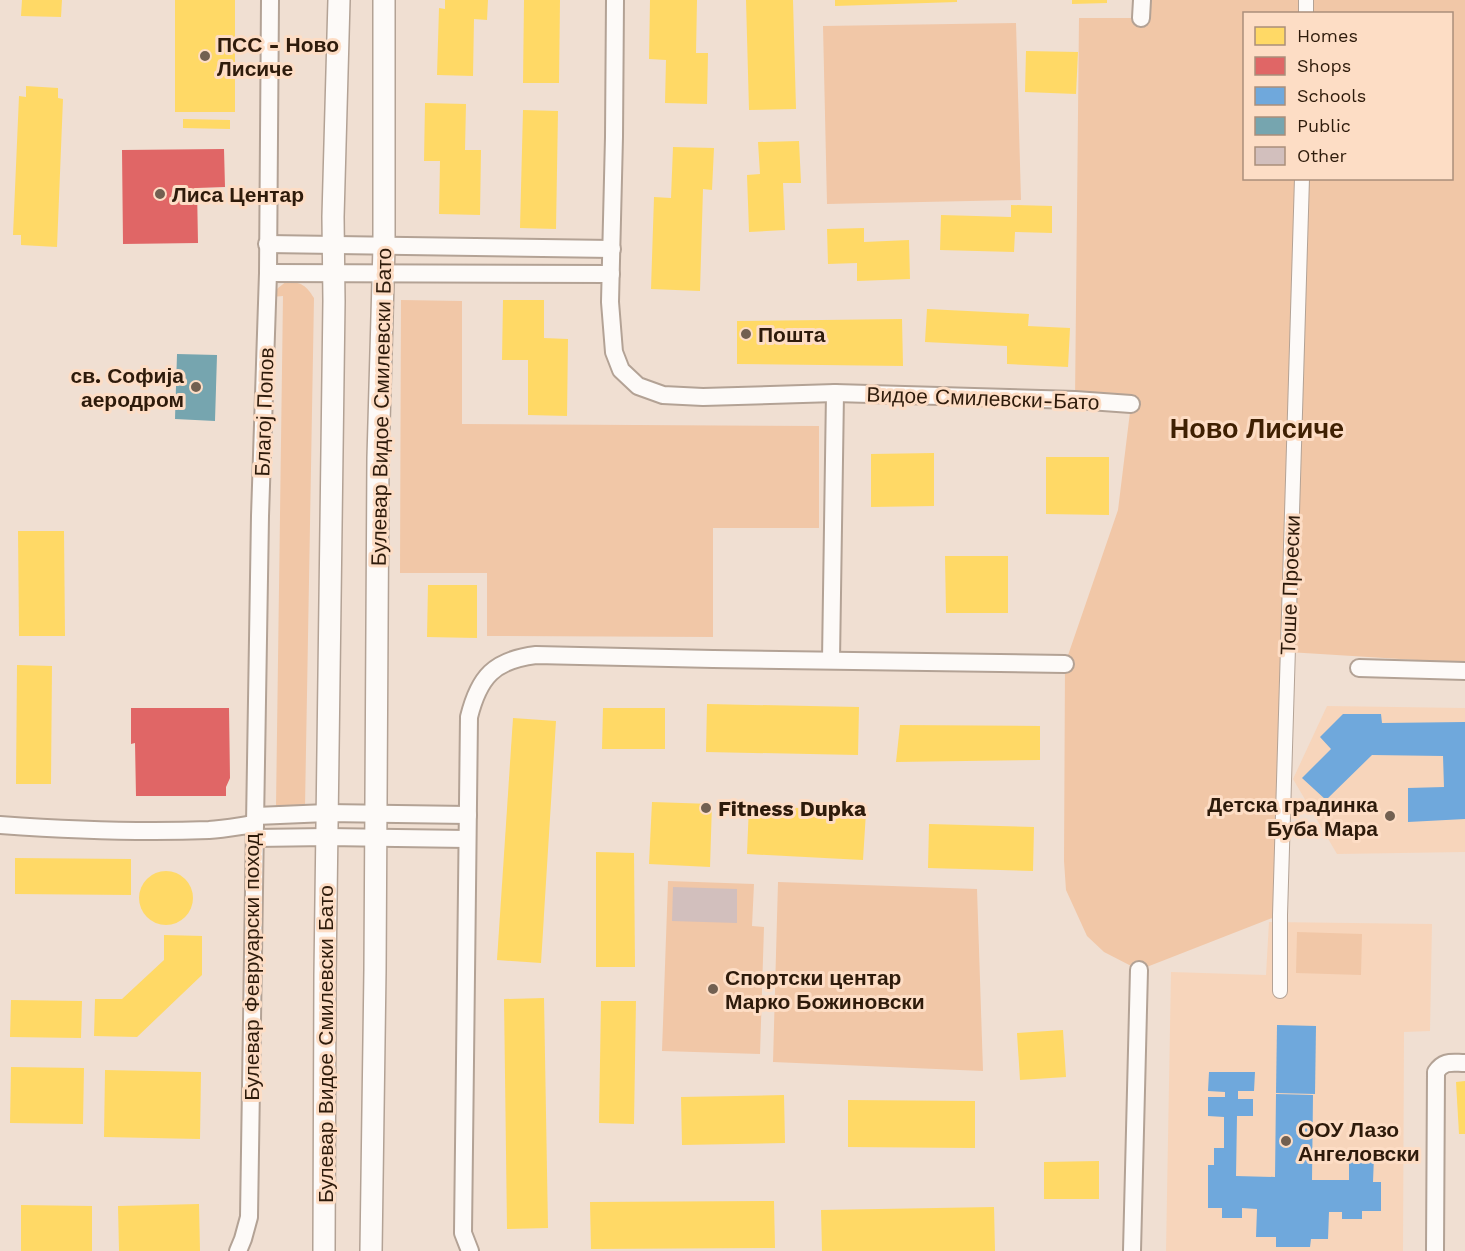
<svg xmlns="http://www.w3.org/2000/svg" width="1465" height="1251" viewBox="0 0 1465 1251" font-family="'Work Sans',sans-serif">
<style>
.built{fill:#f7d5bb}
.green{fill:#f1c7a7;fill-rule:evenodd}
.homes{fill:#ffd966}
.shops{fill:#e06666}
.schools{fill:#6fa8dc}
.public{fill:#76a5af}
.building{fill:#d2bfbd}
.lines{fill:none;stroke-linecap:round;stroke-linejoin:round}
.pedestrian-casing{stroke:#b3a295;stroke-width:16}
.minor-casing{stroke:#b3a295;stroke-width:20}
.tertiary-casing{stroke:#b3a295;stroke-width:24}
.pedestrian{stroke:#fdfaf8;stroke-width:14}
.minor{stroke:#fdfaf8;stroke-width:16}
.tertiary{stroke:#fdfaf8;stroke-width:21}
.poi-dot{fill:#726051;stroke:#fdddc5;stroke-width:2}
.labels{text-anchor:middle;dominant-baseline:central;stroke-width:6;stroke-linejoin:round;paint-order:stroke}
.poi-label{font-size:21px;font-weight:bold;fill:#2e1b0b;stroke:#fdddc5;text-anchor:start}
.street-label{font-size:21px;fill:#2e1b0b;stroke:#fdddc5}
.district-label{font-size:27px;font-weight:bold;fill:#3f2002;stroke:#fdddc5}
</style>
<rect width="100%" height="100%" fill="#f0dfd2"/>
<g class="built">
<path d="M1327 706 1465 708V852L1337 854 1293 779Z"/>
<path d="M1269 922 1432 924 1430 1031 1404 1032 1403 1251H1166L1171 972 1266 975Z"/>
</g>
<g class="green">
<path d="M1142 0H1465V663L1288 652 1280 915 1139 970 1104 952 1087 936 1066 890 1064 861 1065 664 1118 510 1131 404 1075 400 1079 18H1141ZM1244 14H1452V178H1244Z"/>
<path d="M1016 23 1021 200 827 204 823 26Z"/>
<path d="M287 281C302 283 306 285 314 298L305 807H276L283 296 271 297 278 288Z"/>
<path d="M401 300 462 301V424L819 426V528H713V637L487 636V573H400Z"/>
<path d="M668 881 754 884 752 926 764 927 760 1054 662 1051Z"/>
<path d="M778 882 977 889 983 1071 773 1062Z"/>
<path d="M1297 932 1362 934 1361 975 1296 973Z"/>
</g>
<g class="homes">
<path d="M22 0H62L61 17 21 16Z"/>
<rect x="175" y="0" width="60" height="112"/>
<path d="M445 0H488L487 20 474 19 473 76 437 75 439 8 445 9Z"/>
<path d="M524 0H560L559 83H523Z"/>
<path d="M650 0H697L696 53H708L707 104 665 103 666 60 649 59Z"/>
<path d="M746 0H793L796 109 749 110Z"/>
<path d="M835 0H957V2L835 6Z"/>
<path d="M1072 0H1107V3L1072 4Z"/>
<path d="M1026 51 1078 52 1076 94 1025 92Z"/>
<path d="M26 86 58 88V98L63 99 57 247 21 245V235H13L19 96 26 97Z"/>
<path d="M425 103 466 104 465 150H481L480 215 439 214 440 161H424Z"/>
<path d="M523 110 558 111 556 229 520 228Z"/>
<path d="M183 119 230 120V129L183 128Z"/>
<path d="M799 141 801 183H783L785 230 749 232 747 175 760 174 758 142Z"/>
<path d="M673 147 714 148 712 190 703 189 700 291 651 289 654 197 671 198Z"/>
<path d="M1011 205 1052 206V233L1015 232 1014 252 940 250 941 215 1011 217Z"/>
<path d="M864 228V242L909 240 910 279 857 281V263L828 264 827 229Z"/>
<path d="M503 300H544V338L568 339 567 416 528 415V360H502Z"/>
<path d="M927 309 1029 314 1028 326 1070 328 1068 367 1007 364V346L925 342Z"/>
<path d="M902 319 903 366 737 364V321Z"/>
<path d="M934 453V506L871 507V454Z"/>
<path d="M1046 457H1109V515L1046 514Z"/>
<path d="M18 531H64L65 636H19Z"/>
<path d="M945 556H1008V613H946Z"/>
<path d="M428 585H477V638L427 637Z"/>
<path d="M17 665 52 666 51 784H16Z"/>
<path d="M707 704 859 707 858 755 706 752Z"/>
<path d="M603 708H665V749H602Z"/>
<path d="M513 718 556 721 541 963 497 960Z"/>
<path d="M900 725 1040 726V760L896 762Z"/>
<path d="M652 802 712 804 710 867 649 864Z"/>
<path d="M749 805 866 812 863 860 747 854Z"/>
<path d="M929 824 1034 827 1033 871 928 868Z"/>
<path d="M596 852 634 853 635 967H596Z"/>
<path d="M15 858 131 859V895L15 894Z"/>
<circle cx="166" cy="898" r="27"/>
<path d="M164 935 202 936V975L137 1037 94 1036 95 999H122L164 960Z"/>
<path d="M544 998 548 1228 507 1229 504 999Z"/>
<path d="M11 1000 82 1001 81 1038 10 1037Z"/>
<path d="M601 1001H636L634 1124 599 1123Z"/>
<path d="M1063 1030 1066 1077 1020 1080 1017 1033Z"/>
<path d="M11 1067 84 1068 83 1124 10 1123Z"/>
<path d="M105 1070 201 1072 200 1139 104 1137Z"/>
<path d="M1465 1081V1134H1459L1456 1082Z"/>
<path d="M784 1095 785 1143 682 1145 681 1097Z"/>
<path d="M848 1100 975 1101V1148L848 1147Z"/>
<path d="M1099 1161V1199H1044V1162Z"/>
<path d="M774 1201 775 1248 591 1249 590 1202Z"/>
<path d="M199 1204 200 1251H119L118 1206Z"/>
<path d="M21 1205 92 1206V1251H21Z"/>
<path d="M994 1207 995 1251H822L821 1210Z"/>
</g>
<g class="shops">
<path d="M224 149 225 187 197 188 198 243 123 244 122 150Z"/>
<path d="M131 708H229L230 778 226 787V796H136L135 743 131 744Z"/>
</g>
<g class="schools">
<path d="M1343 714H1381L1382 723 1465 722V819L1408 822V788L1444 787 1443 756 1372 755 1326 800 1302 778 1331 749 1320 737Z"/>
<path d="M1277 1025 1316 1026 1315 1094 1276 1093Z"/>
<path d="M1209 1072H1255L1254 1091H1238V1099H1253V1116H1237L1236 1176 1275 1177 1276 1094 1313 1095 1312 1180H1349V1156H1374L1373 1182H1381V1211H1362V1219H1342V1212H1329L1328 1239H1311L1310 1247H1276V1237H1256L1257 1209 1242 1208V1218H1222V1208H1208V1165H1214V1148H1224V1117L1208 1116V1097H1225V1092L1208 1091Z"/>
</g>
<path class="public" d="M177 354 217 355 215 421 175 419Z"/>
<path class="building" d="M673 887 737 889V923L672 921Z"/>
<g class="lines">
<g class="pedestrian-casing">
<g id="pedestrian">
<path d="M1306 14V0"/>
<path d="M1280 991V915L1302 178"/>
</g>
</g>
<g class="minor-casing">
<g id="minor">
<path d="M615 0 614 137 610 302 614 352 621 370 638 386 663 395 703 397 835 393 1075 400 1131 404"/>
<path d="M1141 18 1142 0"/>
<path d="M267 244 612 249"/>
<path d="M268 273 611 274"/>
<path d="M831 660 835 393"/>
<path d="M1359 668 1465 671"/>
<path d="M256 816 327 813 468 815"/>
<path d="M255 824 260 516 268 273 270 0"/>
<path d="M0 825C70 830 139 833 209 830 224 829 240 826 255 824L249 1217 243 1239 238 1251"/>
<path d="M255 838 327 837 467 839"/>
<path d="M470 1251 463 1233 469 717C479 677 494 660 536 655L713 659 1065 664"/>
<path d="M1132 1251 1139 970"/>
<path d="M1435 1251 1436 1072C1444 1060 1452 1063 1465 1063"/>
</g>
</g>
<g class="tertiary-casing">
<g id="tertiary">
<path d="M324 1251 325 975 334 301 333 217 339 0"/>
<path d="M371 1251 375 970 378 458 384 246V0"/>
</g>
</g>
<use href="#pedestrian" class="pedestrian"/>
<use href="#minor" class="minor"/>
<use href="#tertiary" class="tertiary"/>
</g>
<g class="poi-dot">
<circle cx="205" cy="56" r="6"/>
<circle cx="160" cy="194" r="6"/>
<circle cx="746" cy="334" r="6"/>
<circle cx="196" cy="387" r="6"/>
<circle cx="706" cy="808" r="6"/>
<circle cx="1390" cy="816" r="6"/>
<circle cx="713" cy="989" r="6"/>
<circle cx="1286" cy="1141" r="6"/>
</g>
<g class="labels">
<g class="poi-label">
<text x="217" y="44">ПСС - Ново<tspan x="217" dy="24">Лисиче</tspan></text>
<text x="172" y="194">Лиса Центар</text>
<text x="758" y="334">Пошта</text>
<text x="184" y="375" text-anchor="end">св. Софија<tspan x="184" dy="24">аеродром</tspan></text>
<text x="1378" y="804" text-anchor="end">Детска градинка<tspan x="1378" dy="24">Буба Мара</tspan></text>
<text x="718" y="808">Fitness Dupka</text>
<text x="725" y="977">Спортски центар<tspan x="725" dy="24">Марко Божиновски</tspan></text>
<text x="1298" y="1129">ООУ Лазо<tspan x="1298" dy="24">Ангеловски</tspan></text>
</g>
<g class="street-label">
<text transform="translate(983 398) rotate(2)">Видое Смилевски-Бато</text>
<text transform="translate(381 407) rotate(-89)">Булевар Видое Смилевски Бато</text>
<text transform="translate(264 412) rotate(-88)">Благој Попов</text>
<text transform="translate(1290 585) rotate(-88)">Тоше Проески</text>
<text transform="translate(251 967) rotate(-90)">Булевар Февруарски поход</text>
<text transform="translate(325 1044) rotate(-90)">Булевар Видое Смилевски Бато</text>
</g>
<g class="district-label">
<text x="1257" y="429">Ново Лисиче</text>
</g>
</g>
<rect x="1243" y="12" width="210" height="168" fill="#fdddc5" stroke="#aa8f7b" stroke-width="1.5"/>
<rect x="1255" y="27" width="30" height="18" fill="#ffd966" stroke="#aa8f7b" stroke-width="1.5"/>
<text x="1297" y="42" font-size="18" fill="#2e1b0b">Homes</text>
<rect x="1255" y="57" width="30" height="18" fill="#e06666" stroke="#aa8f7b" stroke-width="1.5"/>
<text x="1297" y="72" font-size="18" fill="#2e1b0b">Shops</text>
<rect x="1255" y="87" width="30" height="18" fill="#6fa8dc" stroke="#aa8f7b" stroke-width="1.5"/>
<text x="1297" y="102" font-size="18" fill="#2e1b0b">Schools</text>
<rect x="1255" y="117" width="30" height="18" fill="#76a5af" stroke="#aa8f7b" stroke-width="1.5"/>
<text x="1297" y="132" font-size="18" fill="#2e1b0b">Public</text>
<rect x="1255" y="147" width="30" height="18" fill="#d2bfbd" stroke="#aa8f7b" stroke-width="1.5"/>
<text x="1297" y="162" font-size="18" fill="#2e1b0b">Other</text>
</svg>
